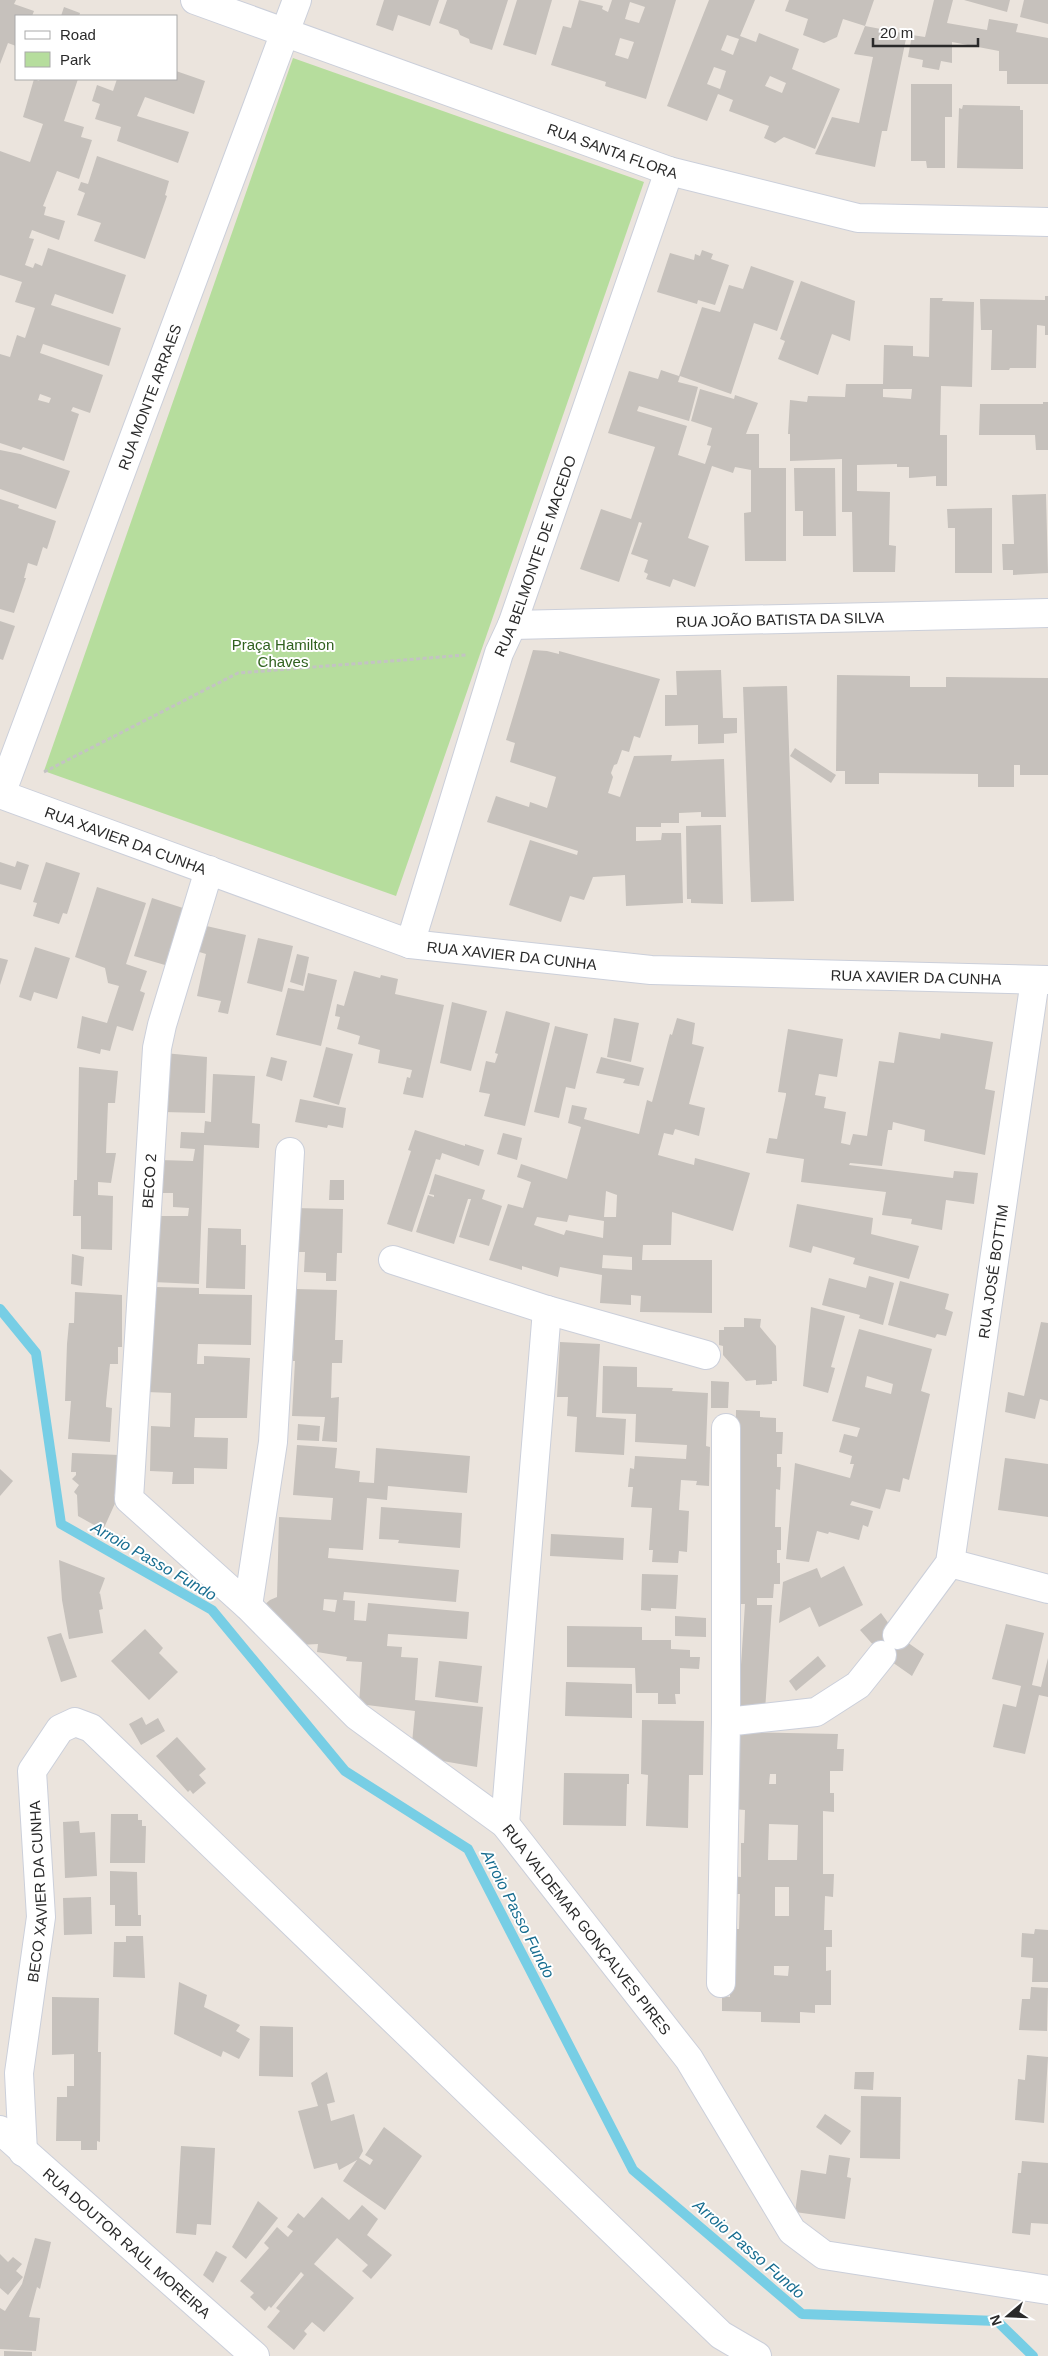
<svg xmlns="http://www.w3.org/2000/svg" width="1048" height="2356" viewBox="0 0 1048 2356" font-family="Helvetica,sans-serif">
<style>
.green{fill:#b6dd9d}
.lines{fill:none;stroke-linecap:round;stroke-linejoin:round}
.stream{stroke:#77cee5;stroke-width:10}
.building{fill:#c6c1bc;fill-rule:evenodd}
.minor-casing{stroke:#cbcfda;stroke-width:30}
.path{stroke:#c3c3c3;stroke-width:3;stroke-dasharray:4 2.5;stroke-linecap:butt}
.minor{stroke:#fff;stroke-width:28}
.labels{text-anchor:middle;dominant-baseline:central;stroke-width:4;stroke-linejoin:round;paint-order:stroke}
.street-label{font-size:15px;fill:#2a2a2a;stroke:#fff}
.park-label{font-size:15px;fill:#30611f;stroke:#fff}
.water-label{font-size:16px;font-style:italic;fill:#176d90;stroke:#fff}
</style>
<rect width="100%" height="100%" fill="#ebe4dd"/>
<path class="green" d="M293 58 644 182 396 896 44 771Z"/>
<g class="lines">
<path class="stream" d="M0 1309 36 1353 61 1524 212 1610 345 1771 468 1849 633 2170 802 2314 997 2321 1033 2356"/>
</g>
<g class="building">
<path d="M0 0H16L14 4 34 11 32 16H16V46L8 43 0 64Z"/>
<path d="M384 0H439L430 26 398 15 393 31 376 25Z"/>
<path d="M447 0H508L492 50 470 43 469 39 460 35 458 30 439 23Z"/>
<path d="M517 0H552L536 55 503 45Z"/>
<path d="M579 0 603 6 602 9 608 12 612 0H676L646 99 605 86 606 82 551 65 563 26 571 28ZM630 2 645 7 639 23 625 19ZM620 38 634 42 628 59 615 55Z"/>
<path d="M709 0H755L740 36 756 42 759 33 799 49 792 69 840 89 815 149 784 137 775 143 764 138 769 126 729 111 733 100 718 94 707 121 667 106ZM727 35 739 39 733 55 721 50ZM714 67 726 71 720 89 707 84ZM770 76 786 83 782 93 765 86Z"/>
<path d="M789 0H874L865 26 843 19 837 37 824 43 803 35 808 19 785 11Z"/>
<path d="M934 0H953L947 23 987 30 989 19 1018 24 1016 32 1048 38V84H1007V71H999V51L952 42V63L941 61 939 70 922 67 923 60 908 57 912 35 925 37Z"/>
<path d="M964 0H1010L1007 12Z"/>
<path d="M1024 0H1048V24L1020 17Z"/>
<path d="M64 7 80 13 79 16H61Z"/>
<path d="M865 26 907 34 887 131H882L875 167 815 154 832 117 859 123 873 57 854 54Z"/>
<path d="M176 71 205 81 194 114 145 97 137 116 189 132 178 163 117 141 121 127 95 119 100 104 92 101 97 85 113 91 117 79H176Z"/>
<path d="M34 79 39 81 40 79H78L64 121 84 127 81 137 92 140 79 179 57 171 43 206 46 207 44 215 65 221 59 240 32 230 29 238 34 239 25 265 33 268 35 263 42 266 48 248 126 275 113 314 55 294 51 305 121 328 109 366 43 344 40 353 103 375 90 413 73 407 71 411 79 414 64 461 23 447 21 450 0 443V354L10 357 17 335 25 338 35 308 15 302 22 282 0 275V151L30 162 43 124 23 117ZM40 394 51 398 49 403 38 400Z"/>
<path d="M911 84H952V117H945V168H927L926 161H911Z"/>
<path d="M963 105 1020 106V110H1023V169L957 168 959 108 962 109Z"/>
<path d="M97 156 169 181 165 195 167 196 145 259 94 241 101 223 77 215 85 193 78 190 81 182 88 184Z"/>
<path d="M702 250 713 254 711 259 729 265 715 305 698 300 697 304 657 292 670 253 694 260 695 254 700 256Z"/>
<path d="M751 266 794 281 777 331 754 323 731 394 680 376 678 382 698 387 689 421 639 406 637 411 687 426 678 455 705 464 711 446 707 445 712 428 691 421 700 389 734 399 735 395 758 403 746 434H759V468H786V561H745L744 513 751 512V470L735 467 733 473 712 466 688 538 709 546 695 587 673 579 670 587 646 579 648 574 644 572 648 560 631 554 642 523 639 522 619 582 580 569 601 509 631 519 655 447 608 433 629 371 658 379 661 370 679 376 702 307 720 312 729 285 743 289Z"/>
<path d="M801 281 855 301 850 341 832 334 818 375 778 359 785 341 780 339Z"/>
<path d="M1045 296H1048V335H1045V326L1037 325 1036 368H1010L1009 370H991L992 330H981L980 299 1045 300Z"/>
<path d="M930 298H943L942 301 974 302 972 387 941 386 940 435H947V486H936V476L909 478V467H897V464L857 465V491L890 492 889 545 896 546 895 572H853L852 512H842V459L790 461V434H788L790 400 807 402 808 396 845 397 846 384H883L884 345 913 346V356L929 357ZM883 389H912L911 399 883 397Z"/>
<path d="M1043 402H1048V450H1036L1035 435H979L980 404H1043Z"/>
<path d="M0 450 20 454 70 471 56 509 0 489Z"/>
<path d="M794 468H835L836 536H803V511H795Z"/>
<path d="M1046 494 1048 573 1013 575V570H1003L1002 544H1014L1012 495Z"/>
<path d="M0 499 19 505 18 508 56 521 47 549 43 547 37 566 28 563 24 578H26L14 613 0 609Z"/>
<path d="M992 508V573H955V528H948L947 509Z"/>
<path d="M0 621 15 626 3 660 0 659Z"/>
<path d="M533 650 547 651 559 654V651L660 679 640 738 634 736 629 752 622 750 617 764 614 765 611 773 613 777 608 793 620 797 634 756 672 755 671 761 724 759 726 817H701V812L679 813V823H661V827H636V841L661 840 662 833H681L683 903 626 906 625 875 593 877 584 900 570 896 561 922 509 905 530 840 577 855 578 851 487 822 496 796 529 807 530 802 547 808 556 777 510 762 515 743 506 740Z"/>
<path d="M721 670 723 718H737V733L724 734V743L698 744V725L665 726V695H677L676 671Z"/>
<path d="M837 675 910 676V687H946V677L1048 678V775H1020V765H1014V787H978V774L879 773V784H845V771H836Z"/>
<path d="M787 686 794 901 751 902 743 687Z"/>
<path d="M795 748 836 775 831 783 790 756Z"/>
<path d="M721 825 723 904 691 903V899H687L686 826Z"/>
<path d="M17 861 29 865 21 890 0 884V862L15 867Z"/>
<path d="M46 862 80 873 67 914 63 913 59 924 33 916 37 903 33 902Z"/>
<path d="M97 887 146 903 126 964 147 971 140 991 145 993 133 1031 117 1026 110 1051 101 1049 100 1054 77 1048 82 1016 107 1023 119 986 108 983 105 968 75 957Z"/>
<path d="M152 898 183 908 165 965 134 956Z"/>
<path d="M202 925 246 935 228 1014 218 1012 221 1001 197 996 206 954 196 951Z"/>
<path d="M258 938 293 946 282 992 247 983Z"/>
<path d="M35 947 70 958 57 999 34 992 31 1001 19 997Z"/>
<path d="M297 954 309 957 303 986 290 982Z"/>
<path d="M0 958 8 960 0 985Z"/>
<path d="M354 971 380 978 381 975 398 979 395 994 444 1005 423 1098 403 1094 407 1077 410 1078 412 1070 378 1063 380 1050 358 1044 360 1036 337 1029 340 1017 335 1016 337 1004 344 1006Z"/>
<path d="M308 973 337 980 321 1046 276 1035 288 988 304 991Z"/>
<path d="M452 1002 487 1011 471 1071 440 1063Z"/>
<path d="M506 1011 550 1023 525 1126 484 1116 490 1094 479 1092 486 1061 495 1063 498 1054 495 1053Z"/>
<path d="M614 1018 639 1023 631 1062 607 1057Z"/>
<path d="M677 1018 695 1023 692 1044 704 1047 689 1104 705 1108 699 1136 675 1129 673 1135 664 1133 658 1155 694 1165 695 1158 750 1173 733 1231 672 1212 671 1245H643L642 1260H712V1313L640 1312 641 1296 631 1295V1305L600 1303 602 1275 560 1267 558 1277 522 1266V1270L489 1260 508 1204 523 1208 531 1182 517 1177 521 1164 567 1179 581 1127 568 1123 572 1105 587 1108 584 1119 639 1134 647 1100 652 1102 670 1034 672 1035ZM606 1191 617 1195 616 1217H604ZM569 1215 604 1221 603 1238 566 1230 564 1235 534 1225 537 1217 567 1222ZM603 1255 632 1257V1270L602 1268Z"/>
<path d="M555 1026 588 1034 575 1089 566 1087 559 1118 534 1112Z"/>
<path d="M788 1029 843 1039 837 1077 819 1074 815 1095 826 1097 824 1108 846 1112 841 1143 850 1145 853 1134 867 1136 879 1061 894 1063 899 1032 940 1039 941 1033 993 1042 985 1089 995 1091 985 1155 924 1141 925 1130 893 1122 892 1130H888L882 1166 850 1163 849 1165 953 1178 954 1171 978 1173 974 1204 946 1200 942 1230 911 1224 912 1219 882 1215 886 1192 801 1182 804 1159 766 1153 769 1138 777 1139 786 1095V1093L778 1092Z"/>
<path d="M326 1047 353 1054 339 1105 313 1097Z"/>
<path d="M164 1053 207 1057 205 1113 163 1112Z"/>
<path d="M271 1057 287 1061 282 1081 266 1076Z"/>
<path d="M601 1057 644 1068 639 1086 623 1083 625 1079 596 1073Z"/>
<path d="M79 1067 118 1071 115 1103H108L106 1153H116L111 1183 98 1182V1195L113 1196 112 1250 81 1249V1216H73L74 1180H77Z"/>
<path d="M213 1074 255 1076 252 1123 260 1124 259 1148 204 1145 199 1284 152 1282 155 1216H188L189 1208 173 1207V1193H159L160 1160 193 1161 195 1149 180 1148 181 1132 204 1133 205 1121 211 1122Z"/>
<path d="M300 1099 346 1108 343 1128 328 1125 327 1128 295 1122Z"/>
<path d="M415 1130 465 1146V1144L484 1150 479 1166 442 1153 440 1160 436 1159 412 1232 387 1224 411 1151 408 1150Z"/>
<path d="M503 1133 522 1138 517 1160 497 1154Z"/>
<path d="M435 1174 485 1190 482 1199 502 1206 489 1246 459 1237 471 1199H468L454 1244 416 1232 428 1195 434 1197V1195L429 1194Z"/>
<path d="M330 1180H344V1200H329Z"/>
<path d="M797 1204 873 1218 871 1234 919 1246 909 1279 853 1264 855 1258 813 1246 811 1253 789 1247Z"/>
<path d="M293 1208 343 1209 342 1253H337L336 1281H326V1273L304 1272 305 1252H292Z"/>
<path d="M208 1228 241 1229V1245H246L245 1289 206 1288Z"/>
<path d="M72 1254 84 1257 82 1286 71 1284Z"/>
<path d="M869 1276 894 1283 883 1325 859 1318 860 1315 822 1305 829 1278 866 1288Z"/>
<path d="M900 1281 949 1294 945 1309 953 1312 946 1336 937 1334 935 1338 888 1325Z"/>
<path d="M155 1287 199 1288V1294L252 1295 251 1345 198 1344 197 1364H204V1356L250 1358 247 1418H195L194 1437 228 1438 227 1469 194 1468V1484H172L173 1472 150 1471 151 1426 170 1427 171 1393 147 1392 154 1331 149 1330V1310L155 1311Z"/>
<path d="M295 1289 337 1290 335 1340H343L342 1363H332L331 1398 339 1397 337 1442 322 1441 325 1417 292 1416 295 1361H293Z"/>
<path d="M75 1292 122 1295V1347H118V1364H110L106 1403V1407L112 1408 110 1442 68 1439 71 1401H65L67 1344 69 1323H74Z"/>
<path d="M811 1307 845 1316 831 1367 835 1368 828 1393 803 1386Z"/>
<path d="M744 1318 761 1319 760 1327 776 1346 777 1381H772V1384L756 1385V1380L746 1381 723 1355V1346L719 1345V1330H724V1327H744Z"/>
<path d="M1041 1322 1048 1323V1401L1040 1399 1035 1419 1005 1412 1008 1392 1024 1396Z"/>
<path d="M859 1329 932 1349 921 1391 930 1394 909 1480 903 1478 900 1492 886 1489 880 1509 852 1501 850 1505 873 1511 868 1527 863 1525 859 1540 829 1532 828 1534 817 1531 809 1562 786 1559 795 1463 850 1478 854 1464H850L852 1456 839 1452 844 1434 857 1437 860 1428 832 1421ZM867 1376 893 1384 891 1394 865 1387Z"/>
<path d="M560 1342 600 1344 596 1417 626 1419 624 1455 575 1452 577 1417 567 1416 568 1397H557Z"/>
<path d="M603 1366 637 1367V1387L673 1388 672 1391 708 1393 706 1446 710 1447 709 1486 696 1485 697 1481 681 1480 679 1510 689 1511 687 1552 679 1551 678 1563 652 1562 653 1550H649L652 1508 631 1507 633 1487H628L630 1468 634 1469 635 1456 686 1459 687 1445 635 1442 636 1414 602 1413Z"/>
<path d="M711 1381 729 1382 728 1408H711Z"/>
<path d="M736 1410 760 1411V1417L776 1418V1432H783L782 1454H777V1467H781L780 1490 776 1489 775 1527H781V1550H777V1563H780V1584H774L773 1598H757V1605H772L765 1711 738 1710 745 1604H733Z"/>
<path d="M298 1424 320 1426 319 1441 297 1440Z"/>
<path d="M297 1445 337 1448 335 1468 360 1471 359 1482 374 1483 376 1448 470 1456 467 1493 388 1486 387 1500 367 1498 363 1550 329 1548 328 1558 459 1570 456 1602 344 1592 343 1600 355 1601 354 1620 366 1621 368 1603 469 1612 467 1639 388 1634 387 1646 402 1647 401 1657 418 1658 415 1700 483 1707 477 1767 437 1760 419 1752 420 1744 412 1743 415 1711 359 1704 362 1662 346 1661 347 1657 317 1652 318 1644 299 1645 263 1606 270 1600 277 1597 279 1517 331 1520 333 1498 293 1495ZM324 1599 337 1600 335 1612 323 1610Z"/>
<path d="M72 1453 119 1455 118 1484 114 1496 117 1499 103 1530 78 1516 77 1495 74 1492 79 1485 72 1479 76 1475V1472H71Z"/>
<path d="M1005 1458 1048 1464V1517L998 1510Z"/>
<path d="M0 1469 13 1481 0 1496Z"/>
<path d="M381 1507 462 1513 460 1548 398 1543 399 1540 379 1539Z"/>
<path d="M551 1534 624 1538 623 1560 550 1556Z"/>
<path d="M59 1560 105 1578 99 1594 100 1593 103 1609 99 1610 103 1633 69 1639 62 1600Z"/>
<path d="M844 1566 863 1605 819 1627 810 1607 779 1623 783 1582 817 1568 821 1578Z"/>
<path d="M642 1574 678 1575 676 1609 651 1608V1611L641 1610Z"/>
<path d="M881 1613 897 1635 924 1654 912 1676 882 1655 860 1630Z"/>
<path d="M675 1616 706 1618V1637L675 1636Z"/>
<path d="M1006 1624 1044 1633 1032 1685 1041 1687 1048 1658V1697L1039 1695 1025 1754 993 1747 1003 1704 1016 1707 1021 1686 992 1679Z"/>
<path d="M567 1626 642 1627V1640H671V1649L690 1650V1657H700L699 1669 680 1668V1694H675L676 1704H658V1693H636L635 1668 567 1667Z"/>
<path d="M145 1629 163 1648 159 1653 178 1672 149 1700 111 1661Z"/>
<path d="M61 1633 77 1677 61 1682 47 1637Z"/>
<path d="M818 1656 826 1666 796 1691 789 1681Z"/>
<path d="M439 1661 482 1666 478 1703 435 1697Z"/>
<path d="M566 1682 632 1684V1718L565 1716Z"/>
<path d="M142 1717 146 1725 158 1718 165 1731 141 1745 129 1724Z"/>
<path d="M642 1720 704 1721 703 1775H689L688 1828 646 1826 648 1775 641 1774Z"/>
<path d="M736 1732 838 1734 837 1749H844L843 1771H830V1793H834V1812L823 1811V1874H834L833 1897 825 1896 824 1930H832V1947H826V1971L831 1970V2005H815V2013L800 2012V2023L761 2022V2012L722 2011V1996L730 1997V1929H739L740 1894H730V1876L741 1877V1843H744L745 1810 733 1809ZM770 1774H776V1784H769ZM769 1824 798 1825 797 1860H768ZM775 1887H789V1916H775ZM774 1966H789L788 1976 774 1975Z"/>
<path d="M177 1737 206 1769 199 1775 206 1783 193 1794 190 1790 188 1792 156 1756Z"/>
<path d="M564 1773 629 1774V1784H627L626 1826 563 1825Z"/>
<path d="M111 1814H138V1820H142V1826H146L145 1863H110Z"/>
<path d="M79 1821 80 1833 95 1832 97 1876 65 1878 63 1822Z"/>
<path d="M110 1871 137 1872 138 1915H141V1926H115V1905H110Z"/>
<path d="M91 1897 92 1934 64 1935 63 1898Z"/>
<path d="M1035 1929 1048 1930V1982H1032L1033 1958 1021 1957 1022 1933 1034 1934Z"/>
<path d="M126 1936H143L145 1978 113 1977 114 1942H126Z"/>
<path d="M179 1982 207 1995 204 2007 240 2025 236 2031 250 2039 239 2059 223 2051 221 2057 174 2034Z"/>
<path d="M1031 1987 1048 1988 1047 2031 1019 2030 1022 1999H1030Z"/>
<path d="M52 1997 99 1998 98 2052H101L100 2142 97 2141V2150H81V2141H56L57 2097H67V2086H74V2054L52 2055Z"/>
<path d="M260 2026 293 2027V2077L259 2076Z"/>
<path d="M1027 2055 1048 2057 1044 2123 1015 2120 1018 2079 1025 2080Z"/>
<path d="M327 2072 335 2102 327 2104 331 2121 354 2114 363 2151 359 2158 370 2165 373 2160 365 2155 384 2127 422 2156 385 2210 343 2181 357 2160 339 2170 337 2163 314 2169 298 2111 318 2106 311 2083Z"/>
<path d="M855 2072H874L873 2090 854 2089Z"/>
<path d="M861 2096 901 2097 900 2159 860 2158Z"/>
<path d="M825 2114 851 2131 841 2145 816 2127Z"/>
<path d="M181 2146 215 2148 211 2225 197 2224 196 2235 176 2233Z"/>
<path d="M829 2155 850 2158 847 2177 851 2178 845 2219 795 2212 801 2170 826 2174Z"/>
<path d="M1022 2161 1048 2163V2224L1031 2223 1030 2235 1012 2233 1018 2173H1021Z"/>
<path d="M322 2197 349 2220 362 2205 378 2219 367 2235 392 2255 371 2279 362 2271 368 2265 337 2238 314 2264 354 2298 324 2332 312 2322 304 2331 307 2334 294 2350 267 2327 280 2311 276 2308 304 2275 301 2272 271 2308 269 2306 265 2311 250 2297 254 2293 240 2281 269 2248 264 2243 277 2227 288 2237 293 2231 287 2227 298 2213 304 2218Z"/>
<path d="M258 2201 278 2218 246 2259 232 2247Z"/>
<path d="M35 2238 51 2242 40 2289 37 2287 29 2317 40 2318 36 2351 0 2349V2308L5 2311 22 2284Z"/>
<path d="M216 2251 227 2257 213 2283 203 2275Z"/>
<path d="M0 2254 8 2262 13 2257 22 2264 16 2271 23 2277 8 2295 0 2288Z"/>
<path d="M4 2351 32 2352V2356H4Z"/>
</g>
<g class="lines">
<g class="minor-casing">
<g id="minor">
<path id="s1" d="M195 0 669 171 858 218 1048 222"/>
<path id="s2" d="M512 625 1048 613"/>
<path id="s3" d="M0 794 410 944 651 970 1048 980"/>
<path id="s4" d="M1 794 297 0"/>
<path id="s5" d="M209 870 162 1025 157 1048 129 1499 248 1606 357 1716 505 1824 689 2059 792 2231 824 2255 1048 2290"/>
<path id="s6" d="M410 944 499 653 512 625 669 171"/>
<path d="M393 1260 547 1310 706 1355"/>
<path d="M726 1428V1722"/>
<path d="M950 1563 1048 1589"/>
<path d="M248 1606 273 1442 290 1152"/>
<path id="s7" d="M897 1635 950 1563 1035 980"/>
<path d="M505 1824 547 1310"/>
<path d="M721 1983 726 1722 816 1712 858 1685 882 1655"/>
<path id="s8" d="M0 2130 255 2356"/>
<path id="s9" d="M23 2152 19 2073 41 1917 32 1771 60 1729 75 1722 91 1728 721 2335 757 2356"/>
</g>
</g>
<path class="path" d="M44 772 238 673 466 655"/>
<use href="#minor" class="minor"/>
</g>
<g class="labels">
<g class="street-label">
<text stroke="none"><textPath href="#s1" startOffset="444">RUA SANTA FLORA</textPath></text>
<text stroke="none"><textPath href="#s4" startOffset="424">RUA MONTE ARRAES</textPath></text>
<text stroke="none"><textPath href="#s6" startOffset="408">RUA BELMONTE DE MACEDO</textPath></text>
<text stroke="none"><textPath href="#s2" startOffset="268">RUA JOÃO BATISTA DA SILVA</textPath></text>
<text stroke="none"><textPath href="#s3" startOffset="134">RUA XAVIER DA CUNHA</textPath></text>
<text stroke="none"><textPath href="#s3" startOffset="539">RUA XAVIER DA CUNHA</textPath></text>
<text stroke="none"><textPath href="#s3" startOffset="944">RUA XAVIER DA CUNHA</textPath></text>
<text transform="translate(149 1181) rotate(-86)">BECO 2</text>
<text stroke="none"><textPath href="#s7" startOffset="384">RUA JOSÉ BOTTIM</textPath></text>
<text stroke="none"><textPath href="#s9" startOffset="262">BECO XAVIER DA CUNHA</textPath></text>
<text stroke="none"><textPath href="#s5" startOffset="1269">RUA VALDEMAR GONÇALVES PIRES</textPath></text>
<text stroke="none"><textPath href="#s8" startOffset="170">RUA DOUTOR RAUL MOREIRA</textPath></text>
</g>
<g class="park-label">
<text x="283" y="644">Praça Hamilton<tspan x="283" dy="17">Chaves</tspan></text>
</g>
<g class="water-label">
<text transform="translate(154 1561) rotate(30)">Arroio Passo Fundo</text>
<text transform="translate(518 1914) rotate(63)">Arroio Passo Fundo</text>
<text transform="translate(749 2249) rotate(41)">Arroio Passo Fundo</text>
</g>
</g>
<rect x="15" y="15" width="162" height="65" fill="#ffffff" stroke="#aaaaaa"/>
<rect x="25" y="31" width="25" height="8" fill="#ffffff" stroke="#aaaaaa"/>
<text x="60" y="40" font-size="15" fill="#2a2a2a">Road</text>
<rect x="25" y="52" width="25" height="15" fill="#b6dd9d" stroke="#aaaaaa"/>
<text x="60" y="65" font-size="15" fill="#2a2a2a">Park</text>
<g transform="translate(1008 2316) rotate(251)" stroke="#ffffff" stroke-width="4" paint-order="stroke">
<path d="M0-4L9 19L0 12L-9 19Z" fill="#2a2a2a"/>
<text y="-8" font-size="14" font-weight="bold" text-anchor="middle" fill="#2a2a2a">N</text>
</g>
<path d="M873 38v8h105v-8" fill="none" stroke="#2a2a2a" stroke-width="2.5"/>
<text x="880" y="38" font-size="15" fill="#2a2a2a" stroke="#ffffff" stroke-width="4" paint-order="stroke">20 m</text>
</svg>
